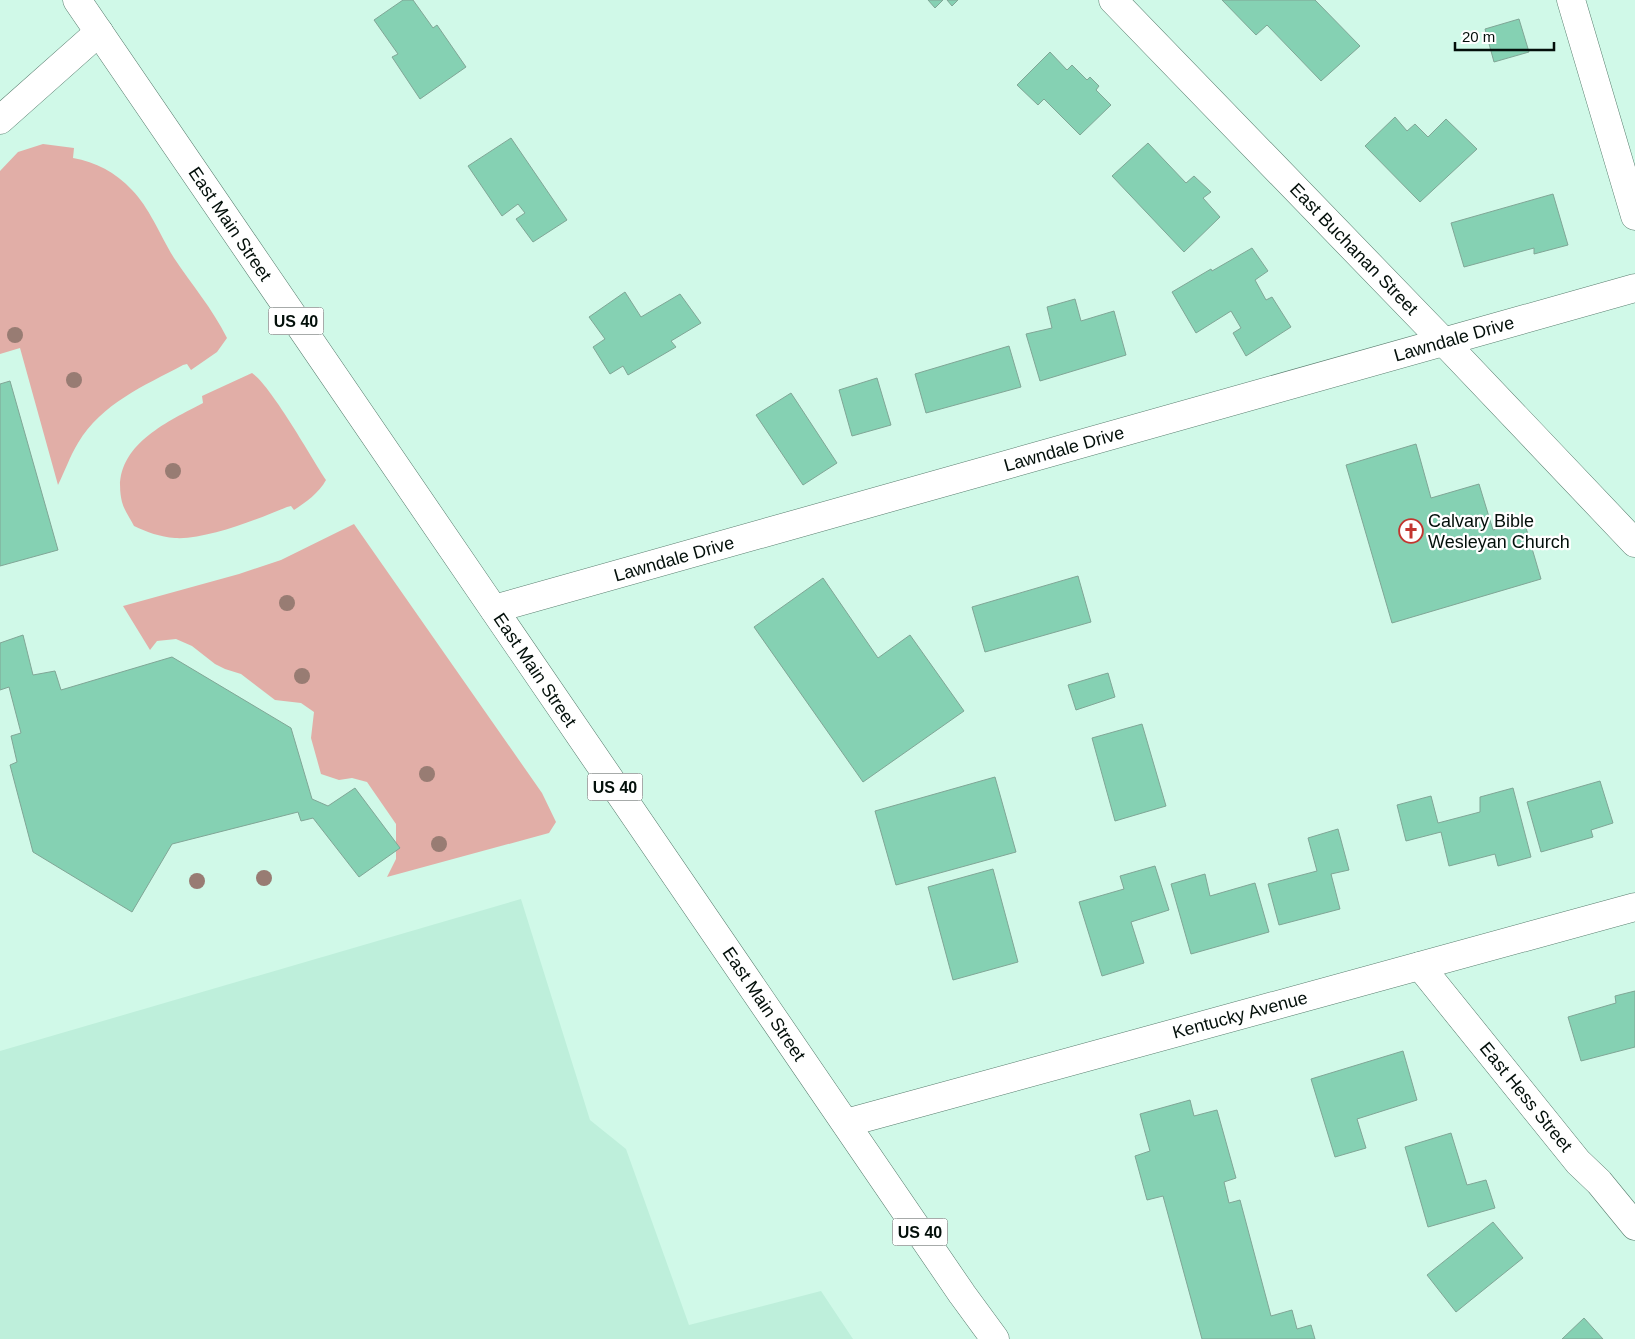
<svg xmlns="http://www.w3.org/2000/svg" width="1635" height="1339" viewBox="0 0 1635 1339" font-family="Arial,sans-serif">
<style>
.built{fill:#beefdb}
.green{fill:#e1aea7}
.building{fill:#85d1b3;stroke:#80a696}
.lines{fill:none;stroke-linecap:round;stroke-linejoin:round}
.minor-casing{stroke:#577c6d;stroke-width:29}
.major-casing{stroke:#577c6d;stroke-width:29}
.minor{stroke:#fff;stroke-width:28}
.major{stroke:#fff;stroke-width:28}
.tree{fill:#987c73}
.labels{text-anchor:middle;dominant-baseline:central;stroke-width:4.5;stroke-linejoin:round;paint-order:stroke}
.shield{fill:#fff;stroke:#4f5754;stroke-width:1}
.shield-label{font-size:16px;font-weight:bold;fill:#030f0a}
.street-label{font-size:18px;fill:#030f0a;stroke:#fff}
.poi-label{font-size:18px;fill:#030f0a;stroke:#fff;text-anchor:start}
</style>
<rect width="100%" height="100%" fill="#d0f9e8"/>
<path class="built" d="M521 899 590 1120 626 1149 689 1325 821 1291 853 1339H0V1051Z"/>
<g class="green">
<path d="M43 144 74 148 73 158C96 162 115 172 132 190 149 207 161 237 174 258 192 285 212 308 227 338L217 352 191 370 187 364 183 365C144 386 102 403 78 443 70 456 65 471 58 485L20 348 0 354V171L18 152Z"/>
<path d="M252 373C271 386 311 457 326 480 319 493 306 502 294 510L291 506 287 507C258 519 206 540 175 538 160 537 147 532 134 526 130 518 124 510 122 502 109 448 165 423 203 403L202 396Z"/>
<path d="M354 524 542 793 556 822 549 833 387 877 396 859V824L367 782 352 778 339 780 321 774 311 738 314 712 301 703 275 700 241 674 225 669 215 664 192 646 176 639 157 641 150 650 123 606 239 574 281 560Z"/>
</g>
<g class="building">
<path d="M403 0H413L433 28 437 25 466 67 420 99 392 57 398 54 374 20Z"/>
<path d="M928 0H943L935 8Z"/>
<path d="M947 0H958L952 6Z"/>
<path d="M1222 0H1315L1360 46 1321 81 1267 25 1256 35Z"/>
<path d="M1519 19 1529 52 1494 62 1485 29Z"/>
<path d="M1050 52 1067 70 1072 65 1087 80 1090 77 1099 86 1096 90 1111 105 1080 135 1044 99 1038 105 1017 85Z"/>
<path d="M1395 117 1407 131 1415 124 1428 137 1446 119 1477 149 1420 202 1365 146Z"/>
<path d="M511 138 567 220 533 242 516 219 525 213 518 204 502 216 468 166Z"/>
<path d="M1148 143 1186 183 1194 176 1211 192 1203 198 1220 217 1184 252 1112 176Z"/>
<path d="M1553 194 1568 245 1534 254V248L1464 267 1451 223Z"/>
<path d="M1252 248 1268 271 1255 280 1266 300 1272 297 1291 327 1246 356 1233 333 1241 328 1231 311 1196 333 1172 292 1211 269 1212 271Z"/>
<path d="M625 292 641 317 680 294 701 323 671 341 676 347 628 375 623 366 610 374 593 347 605 339 589 317Z"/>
<path d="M1075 299 1081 321 1114 311 1126 355 1040 381 1026 334 1052 328 1047 307Z"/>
<path d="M1009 346 1021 387 926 413 915 374Z"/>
<path d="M877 378 891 425 852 436 839 390Z"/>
<path d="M10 381 58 550 0 566V384Z"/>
<path d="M791 393 837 463 803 485 756 415Z"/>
<path d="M1416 444 1431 498 1479 484 1493 530 1524 521 1541 579 1392 623 1346 465Z"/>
<path d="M1078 576 1091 622 985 652 972 607Z"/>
<path d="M823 578 878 658 910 635 964 711 863 782 754 627Z"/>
<path d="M23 635 33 675 55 671 61 690 172 657 291 728 312 799 328 806 355 788 400 848 359 877 313 818 301 821 298 812 172 844 132 912 33 852 10 765 17 762 11 736 21 733 9 687 0 690V643Z"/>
<path d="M1108 673 1115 697 1076 710 1068 685Z"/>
<path d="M1142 724 1166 806 1115 821 1092 738Z"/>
<path d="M995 777 1016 852 896 885 875 811Z"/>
<path d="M1600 781 1613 823 1591 830 1593 837 1541 852 1527 802Z"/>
<path d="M1513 788 1531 857 1498 866 1495 854 1449 866 1441 832 1406 841 1397 805 1431 796 1438 823 1480 812V797Z"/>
<path d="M1338 829 1349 870 1331 874 1340 909 1279 925 1268 884 1317 871 1308 838Z"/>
<path d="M1155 866 1169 910 1131 922 1144 963 1102 976 1079 902 1124 889 1120 876Z"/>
<path d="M993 869 1018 962 953 980 928 887Z"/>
<path d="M1205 874 1210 896 1255 883 1269 932 1191 954 1171 884Z"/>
<path d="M1635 991V1047L1581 1061 1568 1017 1616 1003 1615 996Z"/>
<path d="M1403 1051 1417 1100 1357 1119 1366 1148 1335 1157 1311 1079Z"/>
<path d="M1190 1100 1194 1116 1217 1110 1236 1178 1224 1182 1229 1203 1240 1200 1271 1316 1292 1310 1297 1329 1311 1325 1315 1339H1202L1163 1196 1147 1200 1135 1156 1150 1151 1140 1114Z"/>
<path d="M1451 1133 1467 1185 1486 1180 1495 1208 1428 1227 1405 1147Z"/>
<path d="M1493 1222 1523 1258 1456 1312 1427 1275Z"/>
<path d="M1584 1318 1603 1339H1562Z"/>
</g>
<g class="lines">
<g class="minor-casing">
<g id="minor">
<path d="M1113 0 1444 342 1635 543"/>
<path d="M1571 0 1635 216"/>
<path d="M0 120 99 32"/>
<path d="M494 609 1635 288"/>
<path d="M1420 966 1578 1162 1599 1182 1635 1226"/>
<path d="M846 1123 1635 907"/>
</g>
</g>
<g class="major-casing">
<path id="major" d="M77 0 962 1294 995 1339"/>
</g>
<use href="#minor" class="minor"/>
<use href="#major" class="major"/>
</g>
<g class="tree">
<circle cx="15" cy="335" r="8"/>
<circle cx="74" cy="380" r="8"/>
<circle cx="173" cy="471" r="8"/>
<circle cx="287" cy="603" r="8"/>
<circle cx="302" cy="676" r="8"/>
<circle cx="427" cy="774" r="8"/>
<circle cx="439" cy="844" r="8"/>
<circle cx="264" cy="878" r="8"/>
<circle cx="197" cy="881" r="8"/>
</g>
<defs>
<g id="church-ring" transform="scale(1.25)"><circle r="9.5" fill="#fff" stroke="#c3352f" stroke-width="1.5"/><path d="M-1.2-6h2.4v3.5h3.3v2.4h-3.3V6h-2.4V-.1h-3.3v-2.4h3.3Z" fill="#c3352f"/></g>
</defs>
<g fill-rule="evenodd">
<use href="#church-ring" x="1411" y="531"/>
</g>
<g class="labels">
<g class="shield">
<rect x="268.5" y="307.5" width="55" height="27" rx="4"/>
<rect x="587.5" y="773.5" width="55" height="27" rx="4"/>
<rect x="892.5" y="1218.5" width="55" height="27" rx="4"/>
</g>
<g class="shield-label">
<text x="296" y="321">US 40</text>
<text x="615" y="787">US 40</text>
<text x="920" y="1232">US 40</text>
</g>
<g class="street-label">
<text transform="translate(230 224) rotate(56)">East Main Street</text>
<text transform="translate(1354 249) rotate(46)">East Buchanan Street</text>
<text transform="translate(1454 339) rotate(-16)">Lawndale Drive</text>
<text transform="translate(1064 449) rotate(-16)">Lawndale Drive</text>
<text transform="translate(674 559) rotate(-16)">Lawndale Drive</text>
<text transform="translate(535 670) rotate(56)">East Main Street</text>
<text transform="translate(764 1004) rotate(56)">East Main Street</text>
<text transform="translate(1240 1015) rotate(-15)">Kentucky Avenue</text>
<text transform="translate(1526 1097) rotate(51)">East Hess Street</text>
</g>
<g class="poi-label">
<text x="1428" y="521">Calvary Bible<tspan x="1428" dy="21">Wesleyan Church</tspan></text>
</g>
</g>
<path d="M1455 42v8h99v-8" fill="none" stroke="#030f0a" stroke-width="2.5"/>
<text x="1462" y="42" font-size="15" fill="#030f0a" stroke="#ffffff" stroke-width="4" paint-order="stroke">20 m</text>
</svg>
